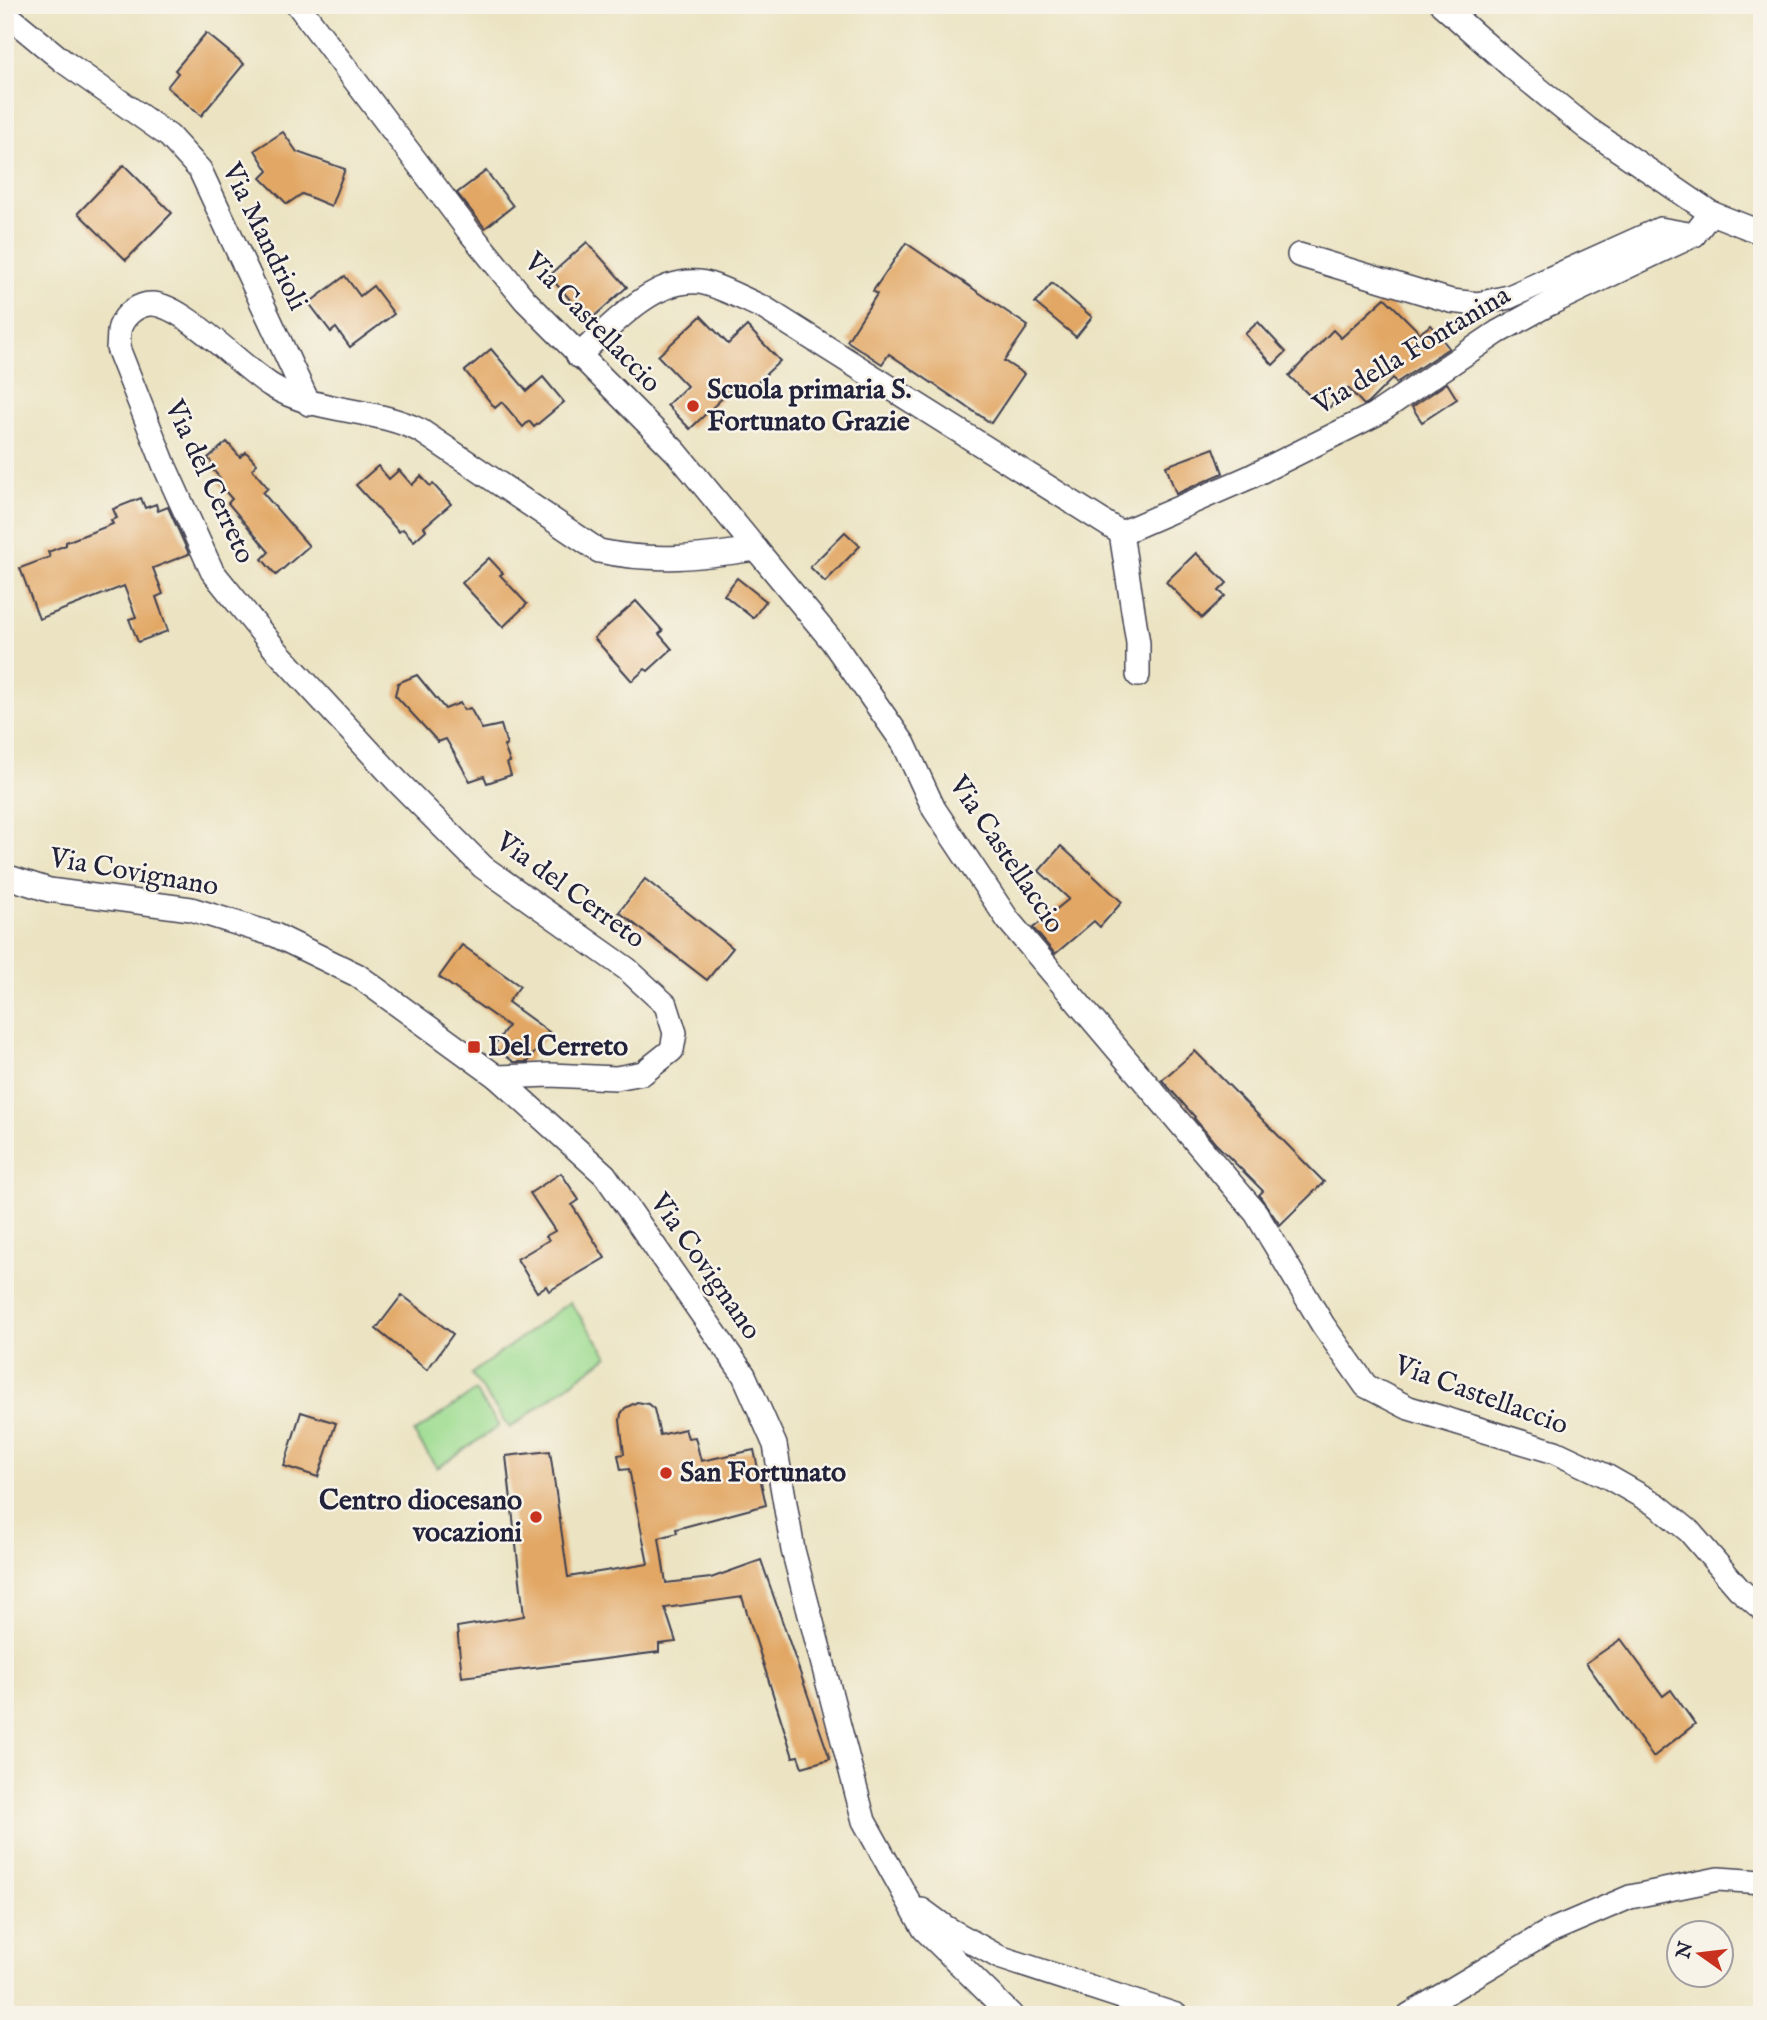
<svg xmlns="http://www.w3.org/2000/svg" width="1767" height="2020" viewBox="0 0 1767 2020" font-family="'IM FELL English',serif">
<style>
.green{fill:#9fdd92;stroke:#608066;stroke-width:2}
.building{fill:#e2a765}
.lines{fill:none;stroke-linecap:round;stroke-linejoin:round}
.minor-casing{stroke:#403f4f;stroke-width:26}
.minor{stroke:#fff;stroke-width:23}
.poi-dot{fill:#c8321e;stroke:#f7f3e8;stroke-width:2.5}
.labels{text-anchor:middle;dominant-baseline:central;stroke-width:5;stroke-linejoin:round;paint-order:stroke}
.street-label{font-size:28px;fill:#22223b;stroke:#f7f3e8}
.poi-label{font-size:28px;font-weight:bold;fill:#22223b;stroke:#f7f3e8;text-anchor:start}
</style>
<rect width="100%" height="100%" fill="#f7f3e8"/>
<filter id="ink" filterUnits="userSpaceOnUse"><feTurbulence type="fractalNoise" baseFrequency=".0143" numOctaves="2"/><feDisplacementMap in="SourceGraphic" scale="14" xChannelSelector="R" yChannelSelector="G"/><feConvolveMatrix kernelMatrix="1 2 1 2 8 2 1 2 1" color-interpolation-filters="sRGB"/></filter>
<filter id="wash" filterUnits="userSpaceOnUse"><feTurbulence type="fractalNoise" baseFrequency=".00686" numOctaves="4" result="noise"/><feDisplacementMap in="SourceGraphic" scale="28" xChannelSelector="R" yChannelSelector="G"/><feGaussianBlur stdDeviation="1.57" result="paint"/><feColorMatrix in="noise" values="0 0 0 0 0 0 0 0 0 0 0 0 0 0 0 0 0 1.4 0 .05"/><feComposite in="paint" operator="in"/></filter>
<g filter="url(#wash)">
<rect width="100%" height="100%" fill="#ebe3c1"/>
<g class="green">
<path d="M570 1302 608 1356 510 1428 471 1374Z"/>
<path d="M475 1391 499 1426 437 1468 414 1433Z"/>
</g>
<g id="blocks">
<g class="building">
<path d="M206 33 244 64 201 116 167 87 178 73 175 70Z"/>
<path d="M283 132 297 152 345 169 331 206 302 194 287 204 261 178 268 171 255 150Z"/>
<path d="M124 165 172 213 126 260 78 213Z"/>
<path d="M486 171 513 206 485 228 457 193Z"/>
<path d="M587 242 627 287 589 321 549 276Z"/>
<path d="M906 243 1028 326 1004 361 1024 374 991 423 889 354 882 364 847 341 877 294 873 291Z"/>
<path d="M345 276 360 296 373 286 394 314 350 347 336 328 331 332 309 303Z"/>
<path d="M1052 283 1092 317 1076 337 1035 303Z"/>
<path d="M1385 298 1420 333 1431 325 1449 348 1396 383 1393 378 1369 402 1364 405 1348 388 1326 411 1289 376 1333 330 1341 338Z"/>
<path d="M701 316 728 344 747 326 780 361 746 393 736 385 690 429 667 405 687 386 658 356Z"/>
<path d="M1258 322 1286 352 1273 365 1245 334Z"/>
<path d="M491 349 527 391 543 377 564 402 534 427 529 421 523 427 502 402 495 408 465 371Z"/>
<path d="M1447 383 1457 399 1422 422 1412 407Z"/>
<path d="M227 442 240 457 246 452 257 464 252 469 268 488 263 493 309 546 276 575 262 559 269 552 228 503 232 499 217 482 220 478 213 470 216 468 208 458Z"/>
<path d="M1214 448 1223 473 1176 494 1166 466Z"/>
<path d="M378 466 389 479 399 470 412 485 421 476 430 486 433 484 451 504 424 527 426 530 414 541 403 529 399 532 356 485Z"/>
<path d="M141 498 145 508 156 504 158 511 168 507 189 554 153 568 163 594 156 597 168 631 138 642 129 619 136 617 124 586 39 619 20 568 50 557 48 552 66 545V542L113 524 111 520 117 518 113 509Z"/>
<path d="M845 532 860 546 825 582 810 567Z"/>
<path d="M1196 553 1227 583 1219 591 1225 596 1202 618 1166 582Z"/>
<path d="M489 558 503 573 500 575 527 604 503 627 462 583Z"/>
<path d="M737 578 766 601 753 618 724 595Z"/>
<path d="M636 601 663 631 659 634 672 649 648 671 645 669 632 681 594 638Z"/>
<path d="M417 675 445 709 460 703 464 710 470 708 482 729 501 725 507 745 504 746 510 762 507 763 511 775 487 783 484 776 470 781 446 739 438 742 395 695 398 683Z"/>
<path d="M1061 846 1122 902 1100 927 1094 921 1055 954 1033 928 1069 899 1039 871Z"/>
<path d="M645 879 733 948 707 980 619 912Z"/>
<path d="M462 945 520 986 508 1002 549 1032 528 1062H514L493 1047 508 1026 439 977Z"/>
<path d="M1195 1051 1324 1182 1280 1225 1259 1195 1263 1191 1215 1143 1194 1118 1195 1117 1162 1080Z"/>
<path d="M561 1173 579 1200 572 1205 605 1258 549 1291 546 1286 537 1292 517 1259 549 1240 546 1236 555 1231 530 1193Z"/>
<path d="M402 1295 453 1334 427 1370 376 1329Z"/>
<path d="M637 1402 648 1404 654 1409 660 1435 685 1429 688 1438 695 1437 701 1461 754 1450 766 1505 676 1529 677 1533 659 1538 666 1583 711 1578 761 1560 830 1759 802 1767 798 1756 793 1757 742 1597 665 1608 676 1642 659 1644V1652L462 1677 457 1627 524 1616 506 1456 550 1451 568 1577 648 1564 629 1469 621 1470 618 1455 624 1454 620 1420 621 1414 625 1408Z"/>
<path d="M301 1412 336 1423 318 1477 284 1466Z"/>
<path d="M1621 1639 1663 1696 1671 1690 1695 1724 1653 1757 1586 1663Z"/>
</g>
</g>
</g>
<g filter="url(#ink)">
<use href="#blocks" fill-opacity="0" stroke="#403f4f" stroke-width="2"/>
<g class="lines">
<g class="minor-casing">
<g id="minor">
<path d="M298 5 468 230 525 300 676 452 832 641 904 744 934 809 1008 920 1256 1213 1323 1325 1366 1386 1409 1408 1555 1452 1608 1477 1657 1505 1689 1531 1739 1589 1762 1609"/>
<path d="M1442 5 1513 68 1588 129 1711 213 1762 233"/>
<path d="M6 14 63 61 169 136 200 170 309 404"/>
<path d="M1299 255 1451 301 1478 304 1509 297 1660 229 1694 235"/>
<path d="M578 356C611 327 651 278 699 282 714 283 748 301 764 308L1121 533 1138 643V675"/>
<path d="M1121 533 1250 477 1376 414 1498 332 1549 304 1694 235 1711 213"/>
<path d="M5 876 49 890 191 909 275 935 357 975 497 1077 605 1175 744 1375 775 1445 793 1550 864 1821 924 1929 1011 2015"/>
<path d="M497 1077 550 1075 616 1078 643 1073 672 1050 675 1033 666 1005 627 969 483 867 398 782 275 649 212 571 165 467 118 348C119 342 118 333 120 327 125 314 139 303 153 304 185 306 242 368 272 386 318 414 374 407 421 431L599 551C656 563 699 557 756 549"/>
<path d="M922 1910 945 1927 999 1957 1176 2015"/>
<path d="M1409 2015 1548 1932 1630 1897 1718 1879 1762 1882"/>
</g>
</g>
<use href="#minor" class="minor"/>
</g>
</g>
<g class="poi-dot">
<circle cx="693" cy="406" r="7"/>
<rect x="467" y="1040" width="14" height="14" rx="3.5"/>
<circle cx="666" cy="1473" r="7"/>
<circle cx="536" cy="1517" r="7"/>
</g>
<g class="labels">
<g class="street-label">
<text transform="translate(264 237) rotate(64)">Via Mandrioli</text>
<text transform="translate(592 323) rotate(46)">Via Castellaccio</text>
<text transform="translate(1412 351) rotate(-31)">Via della Fontanina</text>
<text transform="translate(209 482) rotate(65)">Via del Cerreto</text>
<text transform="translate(1006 855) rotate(56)">Via Castellaccio</text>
<text transform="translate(134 873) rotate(10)">Via Covignano</text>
<text transform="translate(570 891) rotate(36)">Via del Cerreto</text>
<text transform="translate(705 1267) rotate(55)">Via Covignano</text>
<text transform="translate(1481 1396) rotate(20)">Via Castellaccio</text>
</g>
<g class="poi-label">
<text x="707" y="390">Scuola primaria S.<tspan x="707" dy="32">Fortunato Grazie</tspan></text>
<text x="488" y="1047">Del Cerreto</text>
<text x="680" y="1473">San Fortunato</text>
<text x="522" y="1501" text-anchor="end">Centro diocesano<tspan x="522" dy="32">vocazioni</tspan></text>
</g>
</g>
<rect width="1767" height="2020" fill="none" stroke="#f7f3e8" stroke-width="28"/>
<g transform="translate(1700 1954) rotate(284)"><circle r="33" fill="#f7f3e8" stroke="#a29fa3" stroke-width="2"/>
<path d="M0-5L12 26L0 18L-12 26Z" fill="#c8321e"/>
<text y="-10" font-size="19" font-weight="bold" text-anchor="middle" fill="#22223b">N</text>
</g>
</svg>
